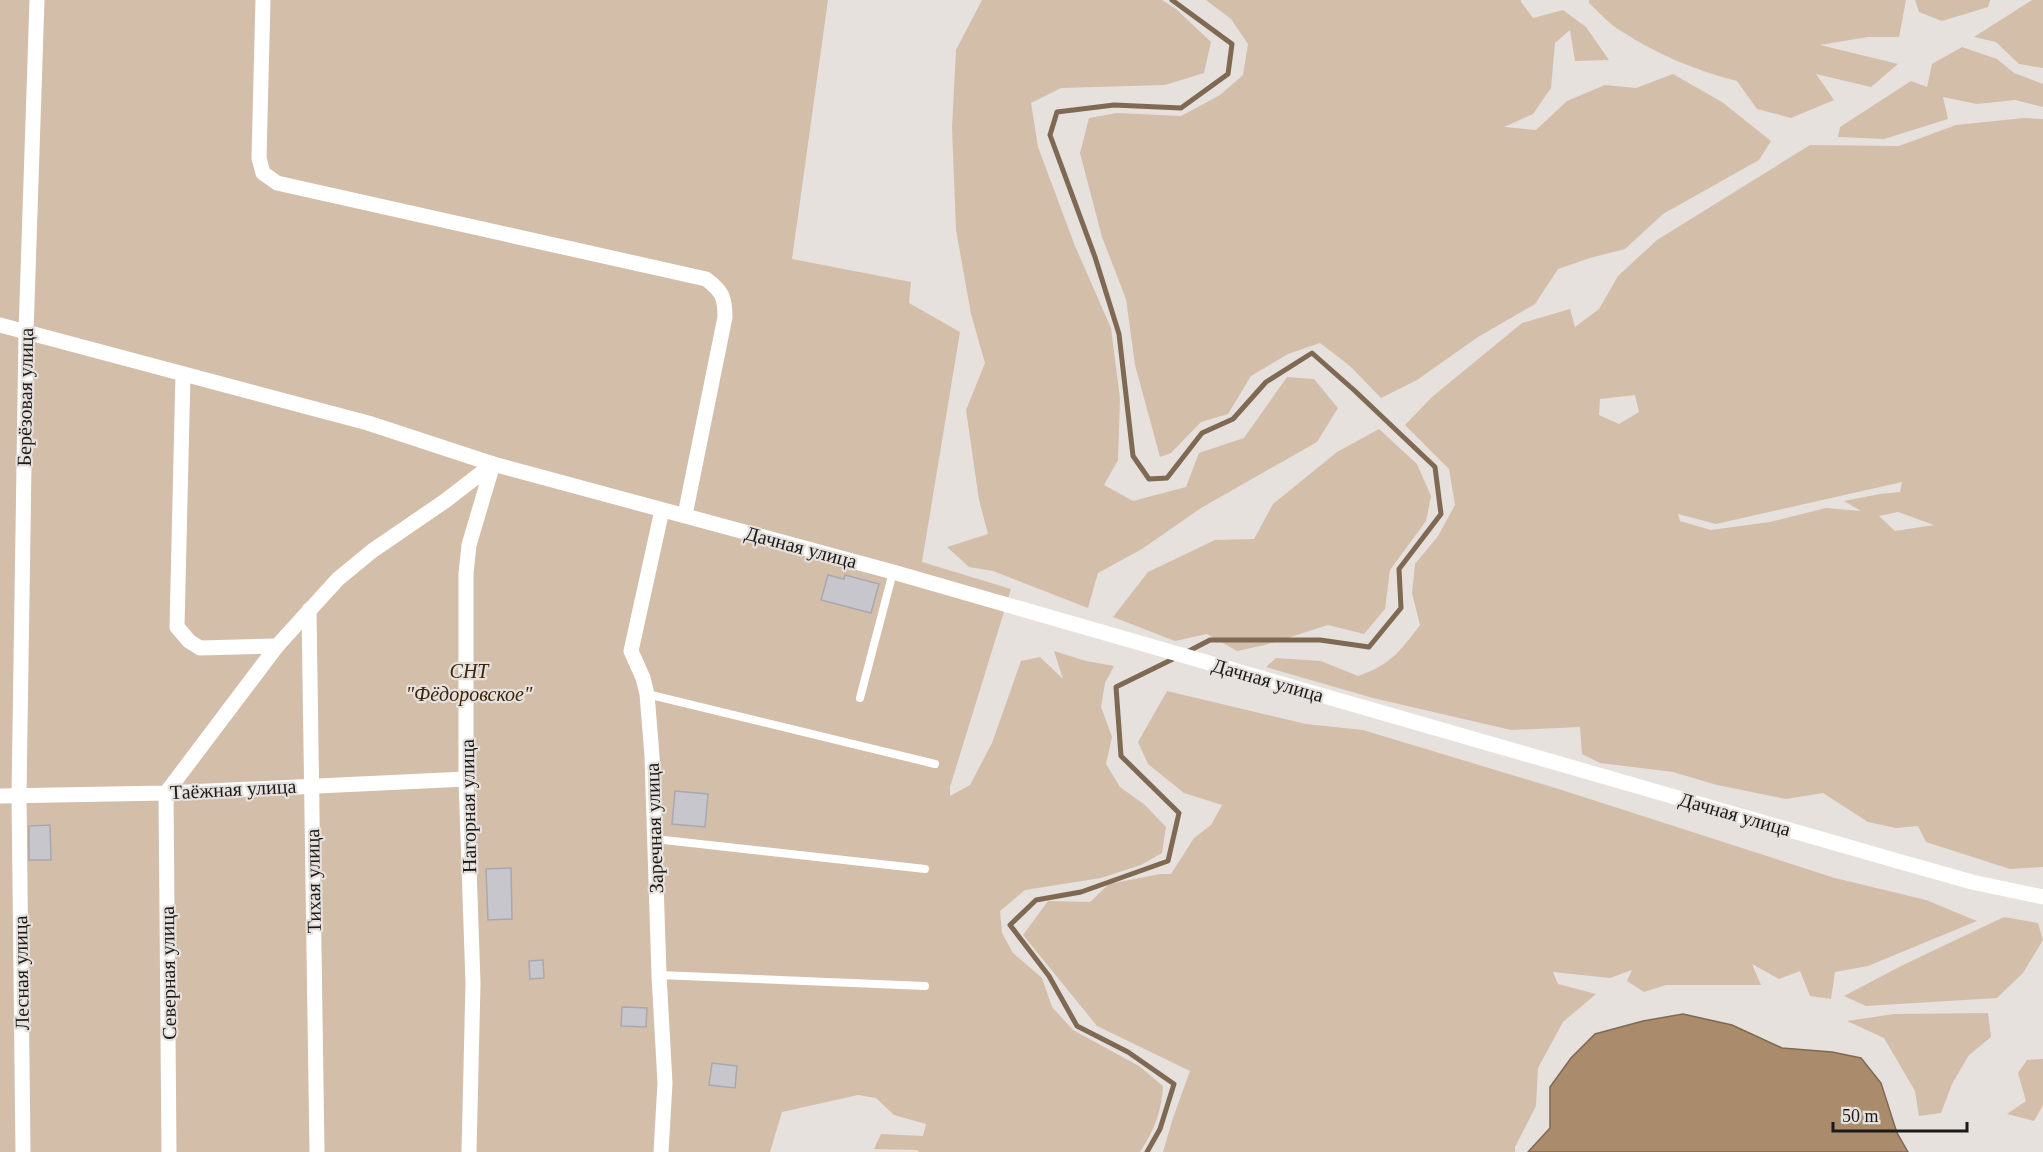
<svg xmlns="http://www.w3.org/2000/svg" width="2043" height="1152" viewBox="0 0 2043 1152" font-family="Georgia,serif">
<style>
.green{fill:#d3beaa;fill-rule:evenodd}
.water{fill:#aa8b6c;stroke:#7f6953;stroke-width:1.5}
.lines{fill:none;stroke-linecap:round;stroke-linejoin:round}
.stream{stroke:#7f6953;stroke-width:5}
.building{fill:#c6c6cc;stroke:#a9a8ae;stroke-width:1.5}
.service{stroke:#fff;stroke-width:8}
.minor{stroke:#fff;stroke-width:15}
.labels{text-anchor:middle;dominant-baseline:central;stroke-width:4.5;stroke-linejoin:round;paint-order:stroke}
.street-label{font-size:20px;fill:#1c1a19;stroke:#e6e1dd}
.park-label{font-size:20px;font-style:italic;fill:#3c2509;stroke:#e6e1dd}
</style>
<rect width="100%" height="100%" fill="#e6e1dd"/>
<g class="green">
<path d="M0 0H828L792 259 911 282 909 303 960 332 922 562 1011 589 950 787V796L970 785 992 743 1021 661 1040 657 1063 679 1054 651 1086 661 1114 666 1105 683 1101 707 1112 737 1106 764 1120 787 1145 805 1166 827 1162 853 1141 865 1101 878 1025 890 1000 911 1002 933 1013 953 1042 978 1052 1007 1073 1030 1139 1066 1163 1086C1162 1110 1154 1131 1140 1152H919L917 1150 874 1149 881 1134 923 1136 926 1124 894 1115 876 1098 858 1095 782 1112 770 1152H0Z"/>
<path d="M982 0H1162L1176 9 1211 42 1204 73 1165 85 1061 88 1031 103 1038 147 1075 246 1111 328 1120 399 1118 460 1104 485 1133 501 1186 487 1199 453 1244 438 1287 377 1314 379 1338 408 1317 442 1201 508 1142 549 1098 573 1088 608 993 571 969 567 947 547 988 534 979 500 966 410 985 363 971 314 956 230 952 128 956 50Z"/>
<path d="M1206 0H1521V2L1533 18 1563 10 1586 27 1609 60 1575 61 1570 30 1555 43 1551 88 1533 114 1504 127 1536 130 1567 101 1605 85 1636 88 1673 74 1722 102 1771 141 1759 160 1663 214 1625 249 1590 258 1558 269 1535 304 1478 337 1417 380 1381 398 1350 366 1320 343 1288 354 1251 376 1228 414 1201 422 1171 453 1160 457 1135 365 1126 299 1102 237 1080 153 1089 118 1117 113 1181 116 1220 95 1243 75 1248 44 1231 19Z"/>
<path d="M1589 0H1906L1899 37H1868L1820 45 1898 64 1871 87 1816 74 1834 100 1791 118 1757 109 1737 81C1697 71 1656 54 1621 31 1609 24 1599 12 1589 3Z"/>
<path d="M1915 0H1990L1988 7 1942 21 1919 12Z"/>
<path d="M2032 0H2043V68L2019 64 1996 42 1974 37Z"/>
<path d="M1962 47 1997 59 2014 73 2043 84V107L2015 100 1977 104 1943 97 1948 119 1884 139 1838 137 1840 127 1911 81 1927 87 1932 64Z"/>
<path d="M2024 118 2043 119V867L2010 869 1926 842 1918 826 1896 828 1868 822 1823 793 1786 799 1717 785 1673 772 1600 763 1582 754 1580 727 1511 730 1373 698 1266 667 1276 658 1321 661 1358 676C1392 664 1399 652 1420 625L1412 593 1415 564 1438 536 1455 505 1449 469 1405 425 1432 397 1522 323 1570 309 1575 327 1599 309 1618 276 1657 240 1810 145 1899 146 1956 125ZM1635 395 1639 412 1619 424 1599 415 1600 399ZM1902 482 1900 492 1880 494 1844 501 1861 511 1826 508 1770 522 1711 530 1680 521 1678 514 1716 524ZM1898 512 1934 525 1895 531 1879 516Z"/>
<path d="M1379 429 1417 464 1431 496 1426 521 1390 570 1385 609 1364 634 1328 625 1265 645 1237 651 1207 634 1175 641 1113 617 1148 572 1215 540 1254 539 1273 504 1337 452Z"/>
<path d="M1167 691 1306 724 1363 730 1565 791 1835 878 1926 900 1977 921 1868 966 1835 972 1831 999 1810 996 1800 971 1779 979 1752 964 1761 985H1666L1644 992 1627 981 1632 970 1610 978 1553 972 1558 984 1596 994 1563 1022 1538 1068 1536 1106 1515 1147V1152H1163L1173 1118 1190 1071 1097 1026 1023 935 1048 901 1090 902 1109 884 1160 874H1171L1194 838 1211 825 1222 805 1184 793 1148 764 1138 742Z"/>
<path d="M2004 917 2038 923 2043 940 2023 973 1997 998 1866 1006 1844 996 1903 965Z"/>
<path d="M1988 1013 1991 1037 1969 1055 1952 1084 1941 1113 1919 1116 1915 1091 1884 1038 1847 1021 1894 1014Z"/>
<path d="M2043 1059V1105L2034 1121 2007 1114 2026 1101 2018 1073 2027 1060Z"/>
</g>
<path class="water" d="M1683 1014 1732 1025 1782 1048 1832 1052 1861 1058 1881 1083 1897 1133 1908 1152H1528L1550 1128V1087L1571 1058 1595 1034 1643 1021Z"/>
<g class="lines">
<g class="stream">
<path d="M1172 0 1232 44 1228 74 1181 108 1114 105 1057 112 1050 135 1095 257 1119 334 1133 456 1149 479 1167 478 1202 433 1233 419 1266 382 1312 353 1355 391 1435 467 1441 514 1399 569 1401 608 1369 647 1320 640H1210L1185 653"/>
<path d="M1147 1152 1160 1129 1174 1084 1128 1052 1077 1026 1049 976 1010 925 1036 900 1081 892 1168 861 1179 813 1121 756 1116 687 1177 657"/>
</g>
</g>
<g class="building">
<path d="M828 575 844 579 845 575 879 584 871 613 821 600Z"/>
<path d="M675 791 708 794 705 827 672 824Z"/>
<path d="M50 825 51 860H29V826Z"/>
<path d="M511 868 512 919 488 920 486 869Z"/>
<path d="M543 960 544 978 530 979 529 961Z"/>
<path d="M622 1007 647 1008 646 1027 621 1026Z"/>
<path d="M712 1063 737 1066 735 1088 709 1085Z"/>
</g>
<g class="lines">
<g class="service">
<path d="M647 694 935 764"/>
<path d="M860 698 893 572"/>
<path d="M655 839 925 869"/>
<path d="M659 975 925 986"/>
</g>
<g class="minor">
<path d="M263 0 259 158 263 173 277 183 706 279C722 291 725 297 725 317L685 515"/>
<path d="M0 325 368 423 493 464 893 572 1894 860 1972 882 2043 897"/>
<path d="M183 374 177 627 189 641 200 648 277 646"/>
<path d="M309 610 317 1152"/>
<path d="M0 796 166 793 466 779"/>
<path d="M23 1152 19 795 26 333 37 0"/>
<path d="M169 1152 166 793 277 646 338 579 372 551 445 501 493 464"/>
<path d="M469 1152 473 983 466 779V573L469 545 493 464"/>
<path d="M661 1152 665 1083 659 975 652 756 647 694 643 678 631 651 662 510"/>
</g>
</g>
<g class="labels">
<g class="street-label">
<text transform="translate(25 397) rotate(-89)">Берёзовая улица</text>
<text transform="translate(801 547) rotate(15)">Дачная улица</text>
<text transform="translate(1268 680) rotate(16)">Дачная улица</text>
<text transform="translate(233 789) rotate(-3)">Таёжная улица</text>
<text transform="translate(468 806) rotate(-91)">Нагорная улица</text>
<text transform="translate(1735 814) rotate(16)">Дачная улица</text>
<text transform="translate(654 828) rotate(-92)">Заречная улица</text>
<text transform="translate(313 881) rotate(-91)">Тихая улица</text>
<text transform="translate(21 973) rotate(-91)">Лесная улица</text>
<text transform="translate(168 973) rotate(-91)">Северная улица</text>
</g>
<g class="park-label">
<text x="469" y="671">СНТ<tspan x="469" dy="23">"Фёдоровское"</tspan></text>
</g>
</g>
<path d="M1833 1122v9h134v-9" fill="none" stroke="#1c1a19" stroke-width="3"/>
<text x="1842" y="1122" font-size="18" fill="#1c1a19" stroke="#e6e1dd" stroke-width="4.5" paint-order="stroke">50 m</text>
</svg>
